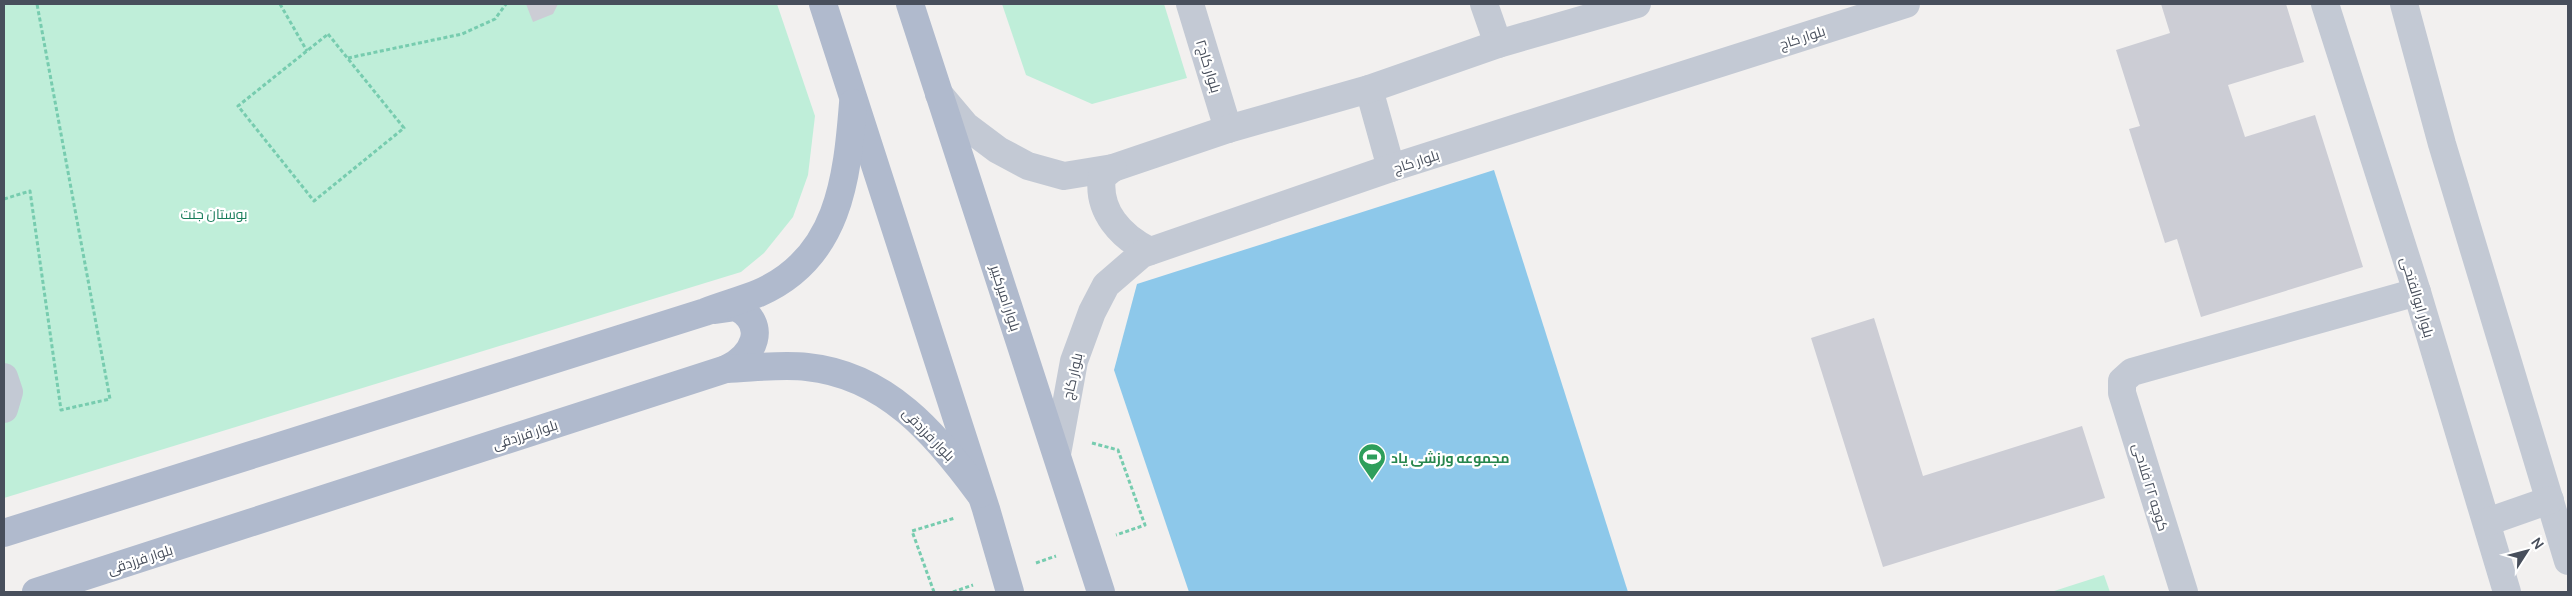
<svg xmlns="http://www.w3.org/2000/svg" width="2572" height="596" viewBox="0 0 2572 596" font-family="Manrope,Cairo,sans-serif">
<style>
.green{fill:#bfeed9}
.water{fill:#8dc8ea}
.building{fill:#cccdd5}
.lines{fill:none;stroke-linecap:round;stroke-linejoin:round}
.path{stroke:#77ccaf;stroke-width:3;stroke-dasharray:4 2.5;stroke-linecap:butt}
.minor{stroke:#c3c9d4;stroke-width:28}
.major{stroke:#b0bacd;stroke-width:28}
.labels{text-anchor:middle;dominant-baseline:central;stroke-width:4.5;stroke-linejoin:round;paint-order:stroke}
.street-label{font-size:14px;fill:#484f5c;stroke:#fff}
.park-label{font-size:14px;fill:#197d5b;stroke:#fff}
.leisure-label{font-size:14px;font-weight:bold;fill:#27864d;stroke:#fff;text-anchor:start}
</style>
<rect width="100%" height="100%" fill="#f2f0ef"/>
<g class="green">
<path d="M4 4H777L815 116 808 175 793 217 764 253 741 272 4 498Z"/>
<path d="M1002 4H1164L1187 78 1092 104 1026 75Z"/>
<path d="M2104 575 2110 592H2051Z"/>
</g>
<path class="water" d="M1494 170 1628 592H1189L1114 370 1137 284Z"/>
<g class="building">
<path d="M526 4H558L553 14 533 22Z"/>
<path d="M2161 4H2286L2304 62 2228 85 2245 137 2315 115 2363 267 2201 317 2177 239 2165 243 2129 129 2140 126 2116 50 2170 33Z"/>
<path d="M1874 318 1923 476 2082 426 2105 498 1883 567 1811 338Z"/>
</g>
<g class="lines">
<g class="path">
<path d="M280 4 307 51"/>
<path d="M328 34 404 128 314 201 238 106Z"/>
<path d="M348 58 462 34 495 19 506 4"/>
<path d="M4 199 30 191 61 410 110 399 37 4"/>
<path d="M1092 443 1118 450 1145 525 1116 535"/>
<path d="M1036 563 1056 556"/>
<path d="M934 592 912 531 955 518"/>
<path d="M953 592 973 585"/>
</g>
<g class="minor">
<path d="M1190 4 1228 129"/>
<path d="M1484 4 1498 44"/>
<path d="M2325 4 2417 292 2507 592"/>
<path d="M2404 4 2442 144 2568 561"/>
<path d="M1369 89 1391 168"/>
<path d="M939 94 966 126 998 150 1028 166 1064 176 1113 168 1228 129 1369 89 1498 44 1637 4"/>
<path d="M1113 168 1102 177C1097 211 1121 237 1150 251"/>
<path d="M4 377 9 392 4 409"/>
<path d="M1057 454 1074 361 1092 312 1106 285 1142 254 1391 168 1906 4"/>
<path d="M2487 522 2550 500"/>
<path d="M2184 592 2122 393V381L2132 372 2417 292"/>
</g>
<g class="major">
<path d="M823 4 986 509 1010 592"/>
<path d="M910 4 1101 592"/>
<path d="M715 310 736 307C769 324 754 357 726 369"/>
<path d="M4 533 705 312C723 305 742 300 759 293 839 258 847 179 853 103"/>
<path d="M36 592 726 369C753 368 781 364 807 367 886 375 936 434 980 494"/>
</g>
</g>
<defs>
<g id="stadium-pin" transform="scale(1.4375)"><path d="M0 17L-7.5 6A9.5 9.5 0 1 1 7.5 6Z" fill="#2e9e5b" stroke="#fff"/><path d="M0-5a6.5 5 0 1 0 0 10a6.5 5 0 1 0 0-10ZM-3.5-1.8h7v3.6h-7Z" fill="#fff"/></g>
</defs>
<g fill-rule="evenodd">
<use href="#stadium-pin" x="1372" y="457"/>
</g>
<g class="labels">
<g class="street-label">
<text transform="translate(1802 37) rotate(-18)">بلوار کاج</text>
<text transform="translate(1209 66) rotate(73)">بلوار کاج۲</text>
<text transform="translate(1416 161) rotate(-18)">بلوار کاج</text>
<text transform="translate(2418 297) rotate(73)">بلوار ابوالفتحی</text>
<text transform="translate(1006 298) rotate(72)">بلوار امیرکبیر</text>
<text transform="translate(1072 376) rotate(-77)">بلوار کاج</text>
<text transform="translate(525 434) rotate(-18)">بلوار فرزدقی</text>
<text transform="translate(929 434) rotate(46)">بلوار فرزدقی</text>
<text transform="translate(2151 487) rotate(73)">کوچه ۲۲ فلاحی</text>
<text transform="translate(140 559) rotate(-18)">بلوار فرزدقی</text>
</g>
<g class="park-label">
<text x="214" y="213">بوستان جنت</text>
</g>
<g class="leisure-label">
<text x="1391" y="457">مجموعه ورزشی یاد</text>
</g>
</g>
<rect width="2572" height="596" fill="none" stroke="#484f5c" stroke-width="10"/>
<g transform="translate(2527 551) rotate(54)" stroke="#ffffff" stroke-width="4" paint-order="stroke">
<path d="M0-4L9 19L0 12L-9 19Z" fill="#484f5c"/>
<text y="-8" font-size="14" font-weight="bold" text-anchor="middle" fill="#484f5c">N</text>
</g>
</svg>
